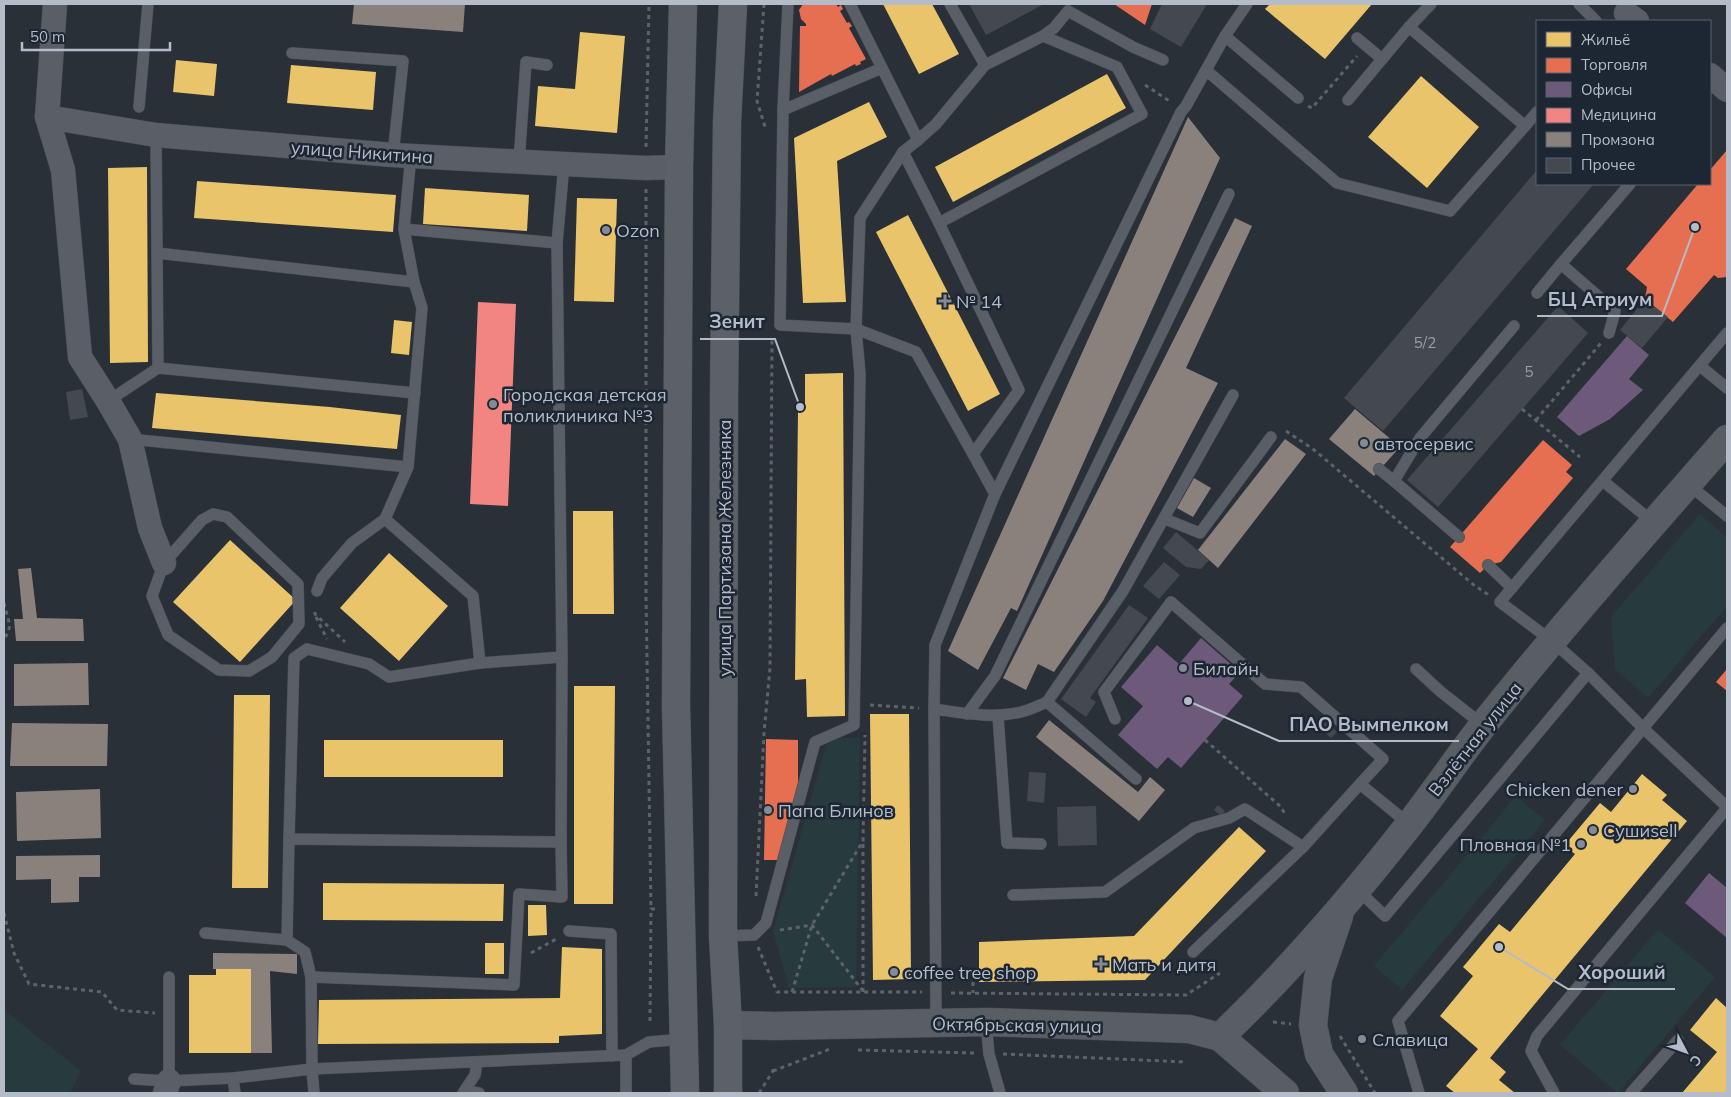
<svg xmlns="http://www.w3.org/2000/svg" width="1731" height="1097" viewBox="0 0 1731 1097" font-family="Mulish,sans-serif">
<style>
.green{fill:#273a3e}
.homes{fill:#e9c46a}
.shops{fill:#e76f51}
.offices{fill:#6d597a}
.health{fill:#f28482}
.industry{fill:#8a817c}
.building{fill:#444950}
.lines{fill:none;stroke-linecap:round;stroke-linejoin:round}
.lane-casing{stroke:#484c53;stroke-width:12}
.street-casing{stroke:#484c53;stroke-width:25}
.secondary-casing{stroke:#484c53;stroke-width:29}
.primary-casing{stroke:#484c55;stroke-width:29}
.path{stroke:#5d636a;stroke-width:3;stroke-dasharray:4 4;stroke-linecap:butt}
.lane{stroke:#5a5e66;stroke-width:11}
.street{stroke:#5a5e66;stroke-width:24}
.secondary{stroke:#595d64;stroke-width:28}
.primary{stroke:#5c6168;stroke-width:28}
.poi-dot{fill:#848b96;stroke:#1d2633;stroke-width:2}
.labels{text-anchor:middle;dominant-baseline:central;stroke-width:5;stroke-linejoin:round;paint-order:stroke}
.number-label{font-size:15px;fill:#989fab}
.street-label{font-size:18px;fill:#b4bcc9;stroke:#1d2633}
.poi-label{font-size:18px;fill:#b4bcc9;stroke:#1d2633;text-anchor:start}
.leader{fill:none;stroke:#b4bcc9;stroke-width:2}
.callout-dot{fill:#b4bcc9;stroke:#1d2633;stroke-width:2}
.callout-label{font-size:19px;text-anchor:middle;font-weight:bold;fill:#b4bcc9;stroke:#1d2633;stroke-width:5;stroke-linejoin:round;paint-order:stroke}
</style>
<rect width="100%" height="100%" fill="#2a3038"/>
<g class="green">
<path d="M1700 514 1727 538V606L1648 698 1615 669 1611 617Z"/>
<path d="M828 738H860L856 987 789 988 773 931Z"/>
<path d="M1516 796 1545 820 1402 990 1374 966Z"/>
<path d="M1658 929 1715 977 1618 1093 1560 1045Z"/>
<path d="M4 1010 81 1071 70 1093H4Z"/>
</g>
<g class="homes">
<path d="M883 4H932L959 54 919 74Z"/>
<path d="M1270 4H1372L1325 59 1265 9Z"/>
<path d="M580 32 625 36 617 133 535 126 538 86 575 89Z"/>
<path d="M176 60 217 64 214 96 173 92Z"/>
<path d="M291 65 376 72 373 110 287 103Z"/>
<path d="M1107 74 1126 108 953 202 935 167Z"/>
<path d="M1421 76 1479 127 1427 188 1368 137Z"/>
<path d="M869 102 887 137 837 161 846 302 803 303 794 138Z"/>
<path d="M147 167 148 362 110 363 108 168Z"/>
<path d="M197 181 396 195 393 232 194 218Z"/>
<path d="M425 188 529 195 527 231 423 224Z"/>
<path d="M577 198 617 199 614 302 574 301Z"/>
<path d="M908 215 1000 394 968 411 876 232Z"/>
<path d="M394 320 412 322 409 355 391 353Z"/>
<path d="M843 373 845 716 807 717 806 679 795 680 798 410H805V374Z"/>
<path d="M156 393 330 407 401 415 397 449 152 428Z"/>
<path d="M573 511H613L614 614H573Z"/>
<path d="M230 540 296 600 240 662 173 602Z"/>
<path d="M389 553 448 606 399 661 340 608Z"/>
<path d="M574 686H615L613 904H574Z"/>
<path d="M234 695H270L268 888H232Z"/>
<path d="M870 714H909L911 979 873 980Z"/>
<rect x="324" y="740" width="179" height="37"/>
<path d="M1642 774 1667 795 1662 800 1687 821 1490 1058 1506 1072 1499 1080 1515 1093H1455L1446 1086 1478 1049 1440 1016 1473 976 1463 967 1499 924 1510 932 1575 854 1564 846 1600 803 1611 812Z"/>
<path d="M1239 827 1266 851 1145 980 979 982V942L1134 936Z"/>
<path d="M323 883 504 884 503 921 323 920Z"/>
<path d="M528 905H546L547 935 528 936Z"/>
<rect x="485" y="943" width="19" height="31"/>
<path d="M562 947 602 949V1034L559 1036V1043L318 1044 319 1000 560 998Z"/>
<path d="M216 969H251V1053H189V975H216Z"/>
<path d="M1716 998 1727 1008V1090L1725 1093H1682L1717 1052 1690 1030Z"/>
</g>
<g class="shops">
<path d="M803 4H836L838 7 841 5 843 9 840 11 847 23 849 22 852 26 849 28 866 59 860 62 861 64 856 66 855 64 832 76 831 74 799 92 800 26H806V24L801 19 799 10Z"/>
<path d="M1114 4H1152L1145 25Z"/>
<path d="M1727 150V277L1718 278 1714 275 1673 322 1645 299 1647 287 1626 269 1698 184H1710V170Z"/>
<path d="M1543 440 1572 465 1566 472 1573 478 1501 562 1488 565 1480 573 1450 547Z"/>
<path d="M1727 669V691L1716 682Z"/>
<path d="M766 739 798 740V788L779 860H764Z"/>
</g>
<g class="offices">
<path d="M1627 336 1649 355 1629 379 1643 390 1610 419 1579 436 1557 417Z"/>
<path d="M1201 638 1240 672 1229 684 1243 696 1181 768 1168 757 1157 769 1118 735 1143 706 1121 687 1157 645 1179 664Z"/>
<path d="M1709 873 1727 888V938L1685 903Z"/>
</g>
<path class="health" d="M478 302 516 304 508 506 470 504Z"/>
<g class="industry">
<path d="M354 4H465L463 32 352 24Z"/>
<path d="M1188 117 1220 158 1017 611 1011 608 978 670 948 651Z"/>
<path d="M1235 218 1252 226 1186 368 1218 383 1103 601 1054 672 1038 664 1026 690 1003 678Z"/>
<path d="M1355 409 1400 447 1374 476 1329 439Z"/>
<path d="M1285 439 1306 454 1218 568 1198 550Z"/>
<path d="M1194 478 1211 488 1193 517 1177 508Z"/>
<path d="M31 568 37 618 83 619 84 641H16L14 619H23L18 569Z"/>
<path d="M88 663 89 705 14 706V664Z"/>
<path d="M1049 720 1138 792 1150 777 1165 790 1139 821 1036 737Z"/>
<path d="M12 723 108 724 107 766H10Z"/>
<path d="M100 789 101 838 17 841 16 792Z"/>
<path d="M100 855V877H79V902L51 903V879L16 880V856Z"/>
<path d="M213 953 297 954V974L270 971 272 1053H251V969H213Z"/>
</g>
<g class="building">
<path d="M969 4H1044L986 35Z"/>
<path d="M1162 4H1207L1181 47 1150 29Z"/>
<path d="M1537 170V184H1594L1383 431 1344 398Z"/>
<path d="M1645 299 1668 317 1642 348 1620 330Z"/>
<path d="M1558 306 1588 333 1438 507 1407 480Z"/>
<path d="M82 389 88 417 70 420 66 392Z"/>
<path d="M1176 532 1209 560 1201 569 1186 567 1163 548Z"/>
<path d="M1164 562 1180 575 1159 599 1143 586Z"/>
<path d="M1129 605 1148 618 1090 698 1096 702 1086 717 1061 699Z"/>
<path d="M1326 722 1337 732 1331 738 1321 729Z"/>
<path d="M1029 772 1046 773 1044 803 1027 801Z"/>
<path d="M1218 805 1225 811 1221 816 1214 810Z"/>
<path d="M1096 806 1097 845 1058 846 1057 807Z"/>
</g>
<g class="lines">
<g class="lane-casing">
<g id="lane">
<path d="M850 4 918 140 936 124 985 65 1043 36 1054 28 1068 11 1133 47 1163 60"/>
<path d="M950 4 985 65"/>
<path d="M1431 4 1409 27 1525 126 1537 112"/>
<path d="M1579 4 1596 21"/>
<path d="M1225 36 1298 98"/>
<path d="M1357 38 1382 59"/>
<path d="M292 53 403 61 393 155"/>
<path d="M1206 70 1225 36 1247 4"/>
<path d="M1348 100 1409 27"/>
<path d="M139 107 148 4"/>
<path d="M783 110 882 68"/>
<path d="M156 135 157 253 414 282"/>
<path d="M918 140 903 152 939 223"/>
<path d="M903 152 860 218 856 329 916 352 973 454 1019 390 939 223 1142 114 1117 67 1043 36"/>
<path d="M519 162 526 62 547 65"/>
<path d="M404 229 557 243"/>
<path d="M157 253 158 368"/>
<path d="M1561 264 1630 184"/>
<path d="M1537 293 1561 264 1615 311 1609 333"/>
<path d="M1727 333 1500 602 1552 641 1588 673 1644 729 1727 807"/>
<path d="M1700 366 1727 388"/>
<path d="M108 401 158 368 415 393"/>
<path d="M130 439 408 467"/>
<path d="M973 454 995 494"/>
<path d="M1379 469 1394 481"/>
<path d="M1603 481 1654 523"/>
<path d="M1688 484 1727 516"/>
<path d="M213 514 227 517 298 584 299 624 272 657 249 671 219 670 168 635 152 596 164 563 202 520Z"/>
<path d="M1165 519 1200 533 1271 437"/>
<path d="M1459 537 1394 481 1420 438 1514 326"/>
<path d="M1488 565 1512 588"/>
<path d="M317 591 322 578 352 543 385 519 408 467 422 308 414 282 404 229 411 155"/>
<path d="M480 663 562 657"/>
<path d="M1416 669 1441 692 1483 725"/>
<path d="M1047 702 1123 591 1233 395"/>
<path d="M934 709C963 713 992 719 1021 712 1030 710 1038 706 1047 702L1136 779"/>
<path d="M967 714 995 676 1229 194"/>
<path d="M998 716 1007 843 1041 844"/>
<path d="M1115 719 1104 692 1171 602 1265 684 1301 687 1383 759 1360 784"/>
<path d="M289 839 294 658 307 649 369 664 389 677 480 663 473 596 385 519"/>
<path d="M1357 889 1385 916 1588 673"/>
<path d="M1013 895 1105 892 1194 828 1229 818 1245 809 1303 847 1360 784 1409 824"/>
<path d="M569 931 611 934 612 1056"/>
<path d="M205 933 287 940"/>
<path d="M723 936 754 935 766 923 815 742 854 725 860 374 856 329 780 325 783 110 788 4"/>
<path d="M1193 952 1303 847"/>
<path d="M169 977V1081"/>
<path d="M311 977 514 985 519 894 562 897 561 842"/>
<path d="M986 1022 989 1054 1000 1093"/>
<path d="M936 1024 934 709 935 645 995 494 1181 112 1186 106 1206 70 1337 183 1450 211 1525 126"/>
<path d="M626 1055V1093"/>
<path d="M233 1078 235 1093"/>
<path d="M134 1079 169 1081 233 1078 312 1069 626 1055 649 1042 684 1039"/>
<path d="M466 1091 479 1093"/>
<path d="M314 1093 312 1069 311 977 305 952 287 940 289 839 561 842 562 657 557 243 564 164"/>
<path d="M463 1093 475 1075 477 1062"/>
<path d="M1419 1093 1398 1021 1727 628"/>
<path d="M1554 1093 1531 1051 1537 1036 1727 808"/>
<path d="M1631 1093 1678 1040"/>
</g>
</g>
<g class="street-casing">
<g id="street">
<path d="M55 4 47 117 63 170 80 357 108 401 130 439 150 528 164 563"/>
<path d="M1626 13 1637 21"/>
<path d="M1710 75 1727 90"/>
<path d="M47 117 156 135 393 155 564 164 645 168 679 167"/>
<path d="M165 1093 169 1081"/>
</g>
</g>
<g class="secondary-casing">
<g id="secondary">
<path d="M1339 916 1318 978 1313 1025 1319 1054 1344 1093"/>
<path d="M728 1025 775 1026 986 1022 1189 1029 1220 1037 1285 1093"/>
<path d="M1220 1037C1288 972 1351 899 1409 825 1435 792 1458 757 1484 724 1562 626 1645 533 1727 439"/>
</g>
</g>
<g class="primary-casing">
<g id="primary">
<path d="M683 4 679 167 676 706 685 1093"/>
<path d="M728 1093V1025L723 936 724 397 727 122 733 4"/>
</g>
</g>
<g class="path">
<path d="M764 4 757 101 766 130"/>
<path d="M1145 85 1171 102"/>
<path d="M1308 106 1312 108 1357 56"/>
<path d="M646 147 649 4"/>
<path d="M646 189V596L651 909"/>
<path d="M1522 409 1580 457"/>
<path d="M1536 420 1601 343"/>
<path d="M1286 431 1313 449 1475 586 1489 595"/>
<path d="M4 603 10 626 4 641"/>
<path d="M315 612V614L345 642"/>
<path d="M316 617 327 639"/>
<path d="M870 705 919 708"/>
<path d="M1205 740 1281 807 1286 816"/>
<path d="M756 896 764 733 770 668 772 338"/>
<path d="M4 913 14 953 29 984 102 992 117 1010 155 1013"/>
<path d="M780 930 812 925 863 991"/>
<path d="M758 947 777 992H922"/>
<path d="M531 953 558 938"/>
<path d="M973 982V993"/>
<path d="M792 992 812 925 863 841 865 735"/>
<path d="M863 992V842"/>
<path d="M951 993 1186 995 1220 973"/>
<path d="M650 1021 651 909H659"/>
<path d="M1273 1022 1291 1024"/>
<path d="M1340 1036 1375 1093"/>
<path d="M858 1050 974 1053"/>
<path d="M1003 1054 1187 1062"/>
<path d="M773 1071 830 1049"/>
<path d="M759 1093 773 1071V1067"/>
</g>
<use href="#lane" class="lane"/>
<use href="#street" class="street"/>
<use href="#secondary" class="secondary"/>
<use href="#primary" class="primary"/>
</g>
<g class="poi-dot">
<circle cx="606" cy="230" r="5"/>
<path d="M942.5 293.5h5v5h5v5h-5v5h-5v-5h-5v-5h5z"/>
<circle cx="493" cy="404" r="5"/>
<circle cx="1364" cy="443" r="5"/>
<circle cx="1183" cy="668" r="5"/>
<circle cx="1633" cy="789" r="5"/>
<circle cx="768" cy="810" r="5"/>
<circle cx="1593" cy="830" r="5"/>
<circle cx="1581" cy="844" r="5"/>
<path d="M1098.5 956.5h5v5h5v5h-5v5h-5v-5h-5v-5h5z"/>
<circle cx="894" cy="972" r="5"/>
<circle cx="1362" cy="1039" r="5"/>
</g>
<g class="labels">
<g class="number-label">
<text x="1425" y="342">5/2</text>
<text x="1529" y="371">5</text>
</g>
<g class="street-label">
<text transform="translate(362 152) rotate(4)">улица Никитина</text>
<text transform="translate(724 548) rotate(-90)">улица Партизана Железняка</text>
<text transform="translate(1475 739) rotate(-52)">Взлётная улица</text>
<text transform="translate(1017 1025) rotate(1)">Октябрьская улица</text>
</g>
<g class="poi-label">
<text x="616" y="230">Ozon</text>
<text x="956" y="301">№ 14</text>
<text x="503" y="394">Городская детская<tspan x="503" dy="21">поликлиника №3</tspan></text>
<text x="1374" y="443">автосервис</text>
<text x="1193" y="668">Билайн</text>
<text x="1623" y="789" text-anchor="end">Chicken dener</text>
<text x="778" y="810">Папа Блинов</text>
<text x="1603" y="830">Сушиsell</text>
<text x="1571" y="844" text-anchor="end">Пловная №1</text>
<text x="1112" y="964">Мать и дитя</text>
<text x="904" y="972">coffee tree shop</text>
<text x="1372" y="1039">Славица</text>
</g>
</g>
<path class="leader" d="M1695 227L1662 316H1537M800 407L775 339H700M1188 701L1279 741H1459M1499 947L1568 989H1675"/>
<g class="callout-dot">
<circle cx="1695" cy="227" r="5"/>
<circle cx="800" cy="407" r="5"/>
<circle cx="1188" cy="701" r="5"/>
<circle cx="1499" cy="947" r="5"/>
</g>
<g class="callout-label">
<text x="1600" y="306">БЦ Атриум</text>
<text x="737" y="328">Зенит</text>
<text x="1369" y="731">ПАО Вымпелком</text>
<text x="1622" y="979">Хороший</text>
</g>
<rect width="1731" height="1097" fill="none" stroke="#b4bcc9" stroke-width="10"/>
<rect x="1536" y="20" width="175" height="165" fill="#1d2633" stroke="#59626f"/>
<rect x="1546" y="32" width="25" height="15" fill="#e9c46a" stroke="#59626f"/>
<text x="1581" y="45" font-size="15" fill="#b4bcc9">Жильё</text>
<rect x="1546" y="58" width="25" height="15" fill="#e76f51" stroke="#59626f"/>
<text x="1581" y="70" font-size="15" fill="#b4bcc9">Торговля</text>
<rect x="1546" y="82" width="25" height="15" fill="#6d597a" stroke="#59626f"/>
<text x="1581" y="95" font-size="15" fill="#b4bcc9">Офисы</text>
<rect x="1546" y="108" width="25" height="15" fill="#f28482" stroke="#59626f"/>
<text x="1581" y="120" font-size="15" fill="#b4bcc9">Медицина</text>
<rect x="1546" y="132" width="25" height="15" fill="#8a817c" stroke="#59626f"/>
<text x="1581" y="145" font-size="15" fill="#b4bcc9">Промзона</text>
<rect x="1546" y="158" width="25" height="15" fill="#444950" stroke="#59626f"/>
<text x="1581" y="170" font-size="15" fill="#b4bcc9">Прочее</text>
<g transform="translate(1686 1052) rotate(131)" stroke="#1d2633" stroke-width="4" paint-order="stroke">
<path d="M0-4L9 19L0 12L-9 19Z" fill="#b4bcc9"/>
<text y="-8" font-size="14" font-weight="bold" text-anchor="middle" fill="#b4bcc9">С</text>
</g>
<path d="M22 42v8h148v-8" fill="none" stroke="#b4bcc9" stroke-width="2.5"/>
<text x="30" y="42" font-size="15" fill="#b4bcc9" stroke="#1d2633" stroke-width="4" paint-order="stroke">50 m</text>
</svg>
